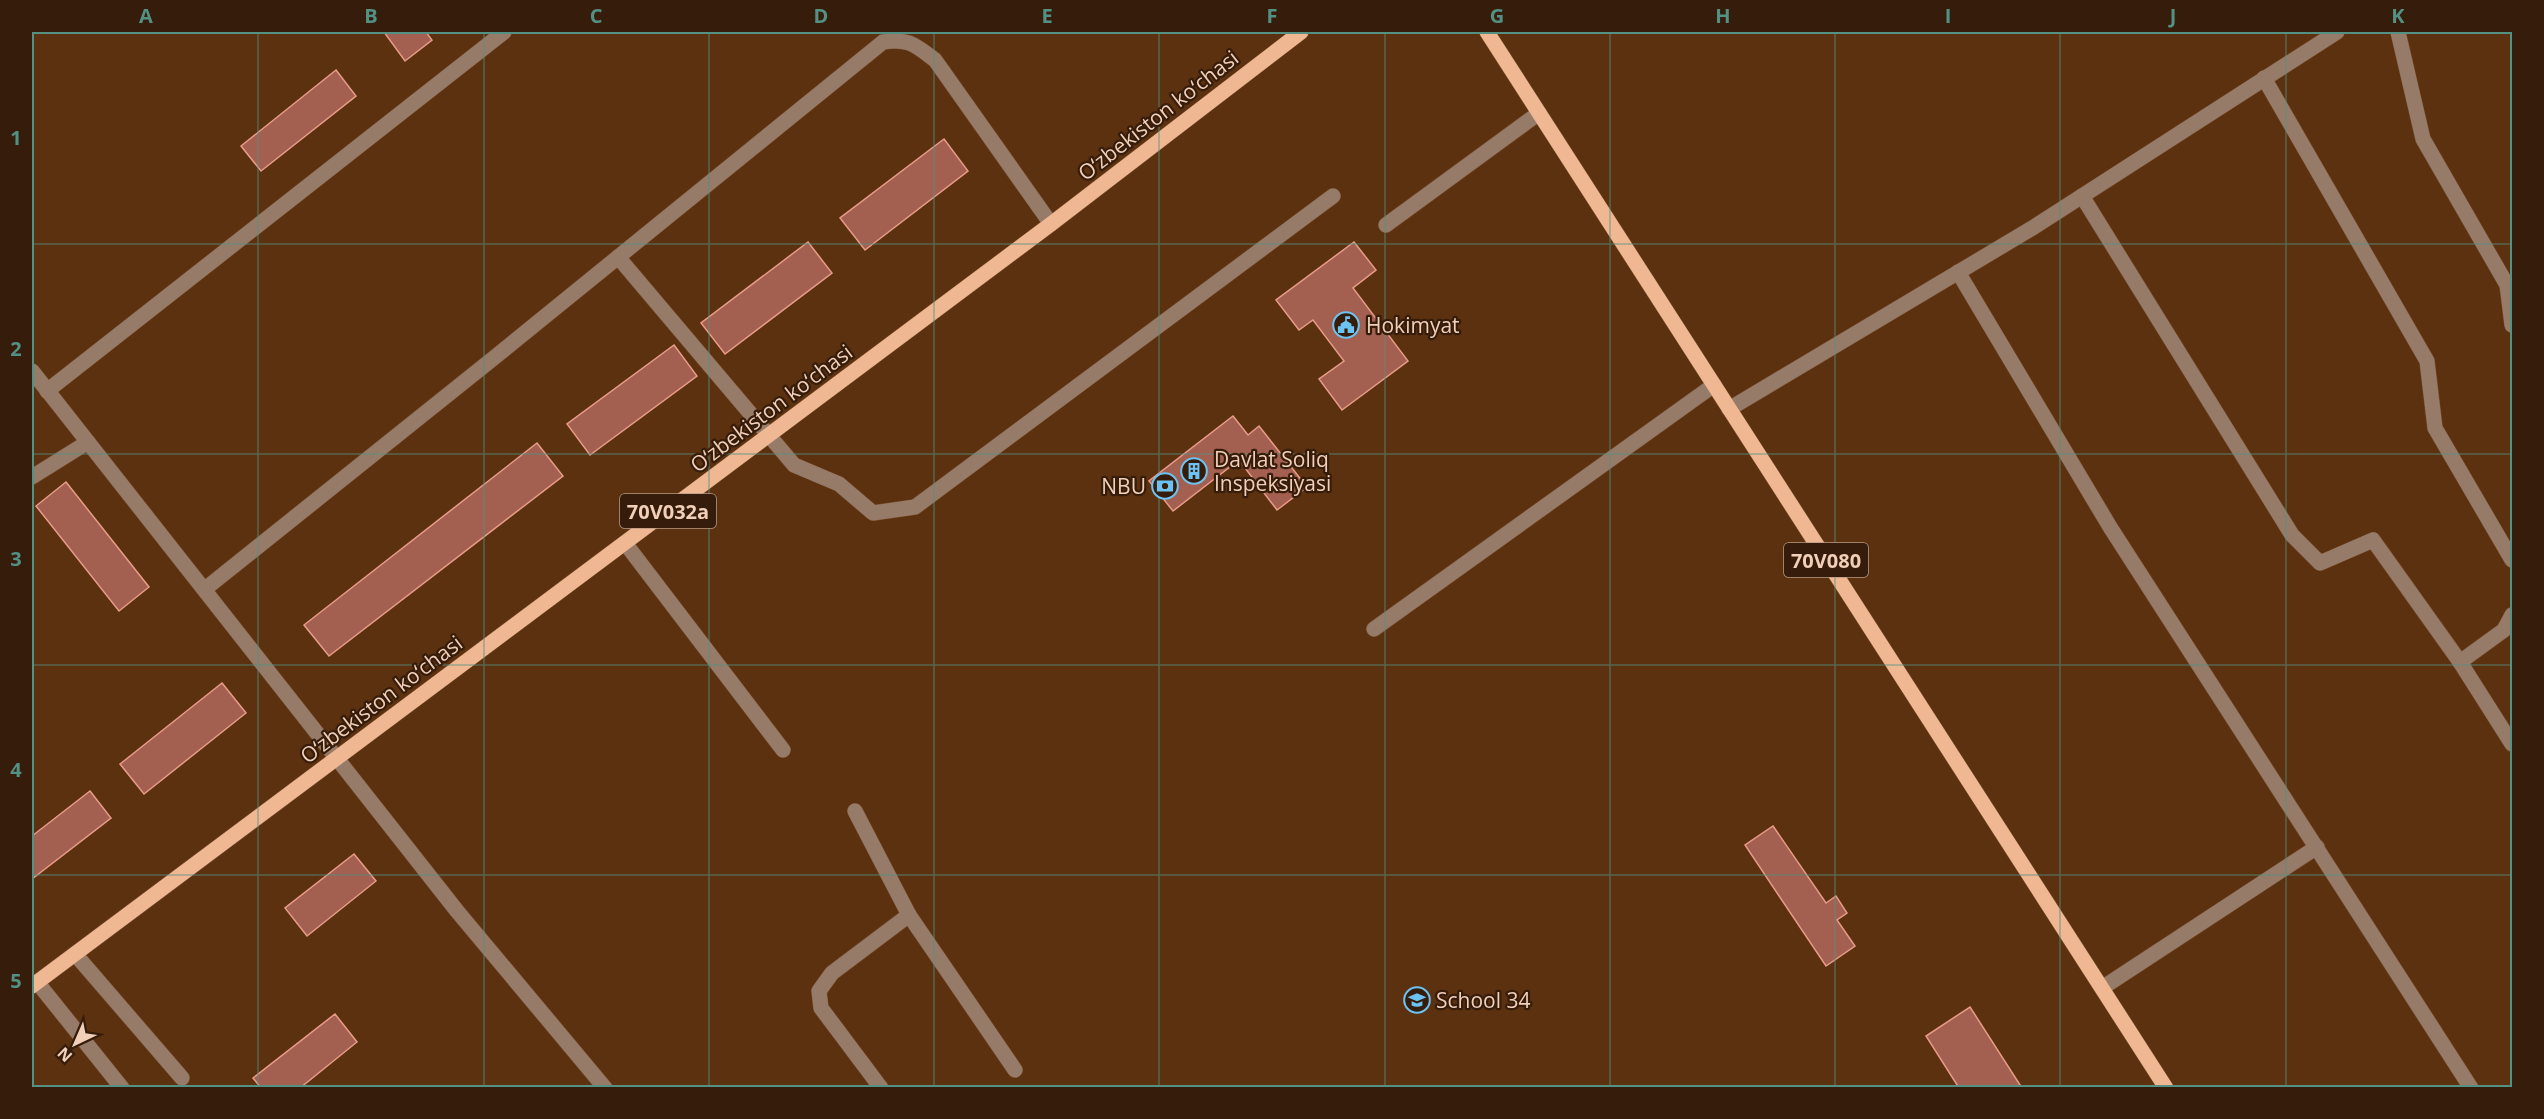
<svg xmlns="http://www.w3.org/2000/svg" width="2544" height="1119" viewBox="0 0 2544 1119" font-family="'Open Sans',sans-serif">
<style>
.building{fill:#a36050;stroke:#e89b88;stroke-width:1.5}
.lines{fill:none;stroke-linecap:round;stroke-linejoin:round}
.minor-casing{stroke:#774d2e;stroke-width:16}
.major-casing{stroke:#774d2e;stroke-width:16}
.minor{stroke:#977b69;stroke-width:15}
.major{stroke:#efb792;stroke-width:15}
.grid{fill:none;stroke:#539184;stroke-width:1.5;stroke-opacity:0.55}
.labels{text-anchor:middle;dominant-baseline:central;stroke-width:4.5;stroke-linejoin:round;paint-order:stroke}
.shield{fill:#361d0b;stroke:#b99a85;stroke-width:1.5}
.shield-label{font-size:20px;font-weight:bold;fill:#f1cfb9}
.street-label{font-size:21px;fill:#f1cfb9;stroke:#361d0b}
.poi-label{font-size:21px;fill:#f1cfb9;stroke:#361d0b;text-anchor:start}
.neatline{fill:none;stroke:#539184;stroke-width:2}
.grid-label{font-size:20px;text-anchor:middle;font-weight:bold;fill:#539184}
</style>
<rect width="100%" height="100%" fill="#5c310f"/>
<g class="building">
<path d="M384 32H426L432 40 405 61Z"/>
<path d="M336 70 356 96 261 171 241 146Z"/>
<path d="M944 139 968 171 865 250 840 218Z"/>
<path d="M808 242 832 273 725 354 701 323Z"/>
<path d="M1354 242 1376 270 1353 288 1408 361 1342 410 1319 379 1344 361 1313 320 1299 330 1276 300Z"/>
<path d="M674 345 697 376 590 455 567 424Z"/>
<path d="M1233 416 1248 435 1259 426 1307 487 1277 510 1239 460 1173 511 1149 481Z"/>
<path d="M537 443 563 476 329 656 304 625Z"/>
<path d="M66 482 149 587 119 611 36 506Z"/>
<path d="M222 683 246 713 144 794 120 764Z"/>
<path d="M90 791 111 818 32 879V836Z"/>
<path d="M1773 826 1826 903 1836 896 1847 913 1837 920 1855 946 1826 966 1745 845Z"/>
<path d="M354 854 376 881 307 936 285 908Z"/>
<path d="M1970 1007 2022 1088H1959L1926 1036Z"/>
<path d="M335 1014 357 1042 300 1088H261L253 1078Z"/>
</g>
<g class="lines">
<g class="minor-casing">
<g id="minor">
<path d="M2398 32 2423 139 2507 285 2512 325"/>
<path d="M2264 78 2427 361 2435 428 2512 560"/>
<path d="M2082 196 2292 535 2320 563 2373 540 2460 662 2512 744"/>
<path d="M1386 225 1539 113"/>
<path d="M618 257 794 465 839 484 873 513 915 507 1333 196"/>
<path d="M1958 272 2110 527 2471 1088"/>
<path d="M32 371 457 911 605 1088"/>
<path d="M47 391 504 32"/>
<path d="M1729 409 2034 227 2337 32"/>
<path d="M32 477 88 442"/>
<path d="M625 543 783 750"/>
<path d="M205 589 495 357 883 42C909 38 915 45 935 60L1051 224"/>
<path d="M1374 629 1714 385"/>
<path d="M2460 662 2504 630 2512 615"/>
<path d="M855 811 909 915 1015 1070"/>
<path d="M75 954 182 1078"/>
<path d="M37 982 122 1088"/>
<path d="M2102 988 2317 847"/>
<path d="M881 1088 821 1008 819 991 832 973 909 915"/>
</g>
</g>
<g class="major-casing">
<g id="major">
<path d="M1487 32 2166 1088"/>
<path d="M32 986 1051 224 1301 32"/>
</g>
</g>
<use href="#minor" class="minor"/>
<use href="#major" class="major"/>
</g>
<path class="grid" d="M258 32V1088M484 32V1088M709 32V1088M934 32V1088M1159 32V1088M1385 32V1088M1610 32V1088M1835 32V1088M2060 32V1088M2286 32V1088M32 244H2512M32 454H2512M32 665H2512M32 875H2512"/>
<defs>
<g id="civic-ring" transform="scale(1.35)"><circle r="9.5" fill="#361d0b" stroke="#6cc3f2" stroke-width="1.5"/><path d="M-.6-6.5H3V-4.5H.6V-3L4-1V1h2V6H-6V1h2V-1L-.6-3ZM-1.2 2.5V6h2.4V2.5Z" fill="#6cc3f2"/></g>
<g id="building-ring" transform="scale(1.35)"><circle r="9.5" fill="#361d0b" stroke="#6cc3f2" stroke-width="1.5"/><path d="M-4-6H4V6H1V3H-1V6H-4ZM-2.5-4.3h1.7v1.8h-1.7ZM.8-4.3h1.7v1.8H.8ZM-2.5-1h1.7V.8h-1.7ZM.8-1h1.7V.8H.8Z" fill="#6cc3f2"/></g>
<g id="bank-ring" transform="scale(1.35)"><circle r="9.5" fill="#361d0b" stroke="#6cc3f2" stroke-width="1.5"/><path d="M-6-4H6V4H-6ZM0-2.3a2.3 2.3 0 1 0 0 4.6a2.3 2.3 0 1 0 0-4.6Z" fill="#6cc3f2"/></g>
<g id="school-ring" transform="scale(1.35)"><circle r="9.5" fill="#361d0b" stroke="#6cc3f2" stroke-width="1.5"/><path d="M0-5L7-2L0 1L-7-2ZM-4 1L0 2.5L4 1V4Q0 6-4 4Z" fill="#6cc3f2"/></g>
</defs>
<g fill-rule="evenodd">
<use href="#civic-ring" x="1346" y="325"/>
<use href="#building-ring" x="1194" y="471"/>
<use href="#bank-ring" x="1165" y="486"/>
<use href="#school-ring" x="1417" y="1000"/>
</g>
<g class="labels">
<g class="shield">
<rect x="620" y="494" width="96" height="34" rx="4.5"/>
<rect x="1784" y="543" width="84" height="34" rx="4.5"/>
</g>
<g class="shield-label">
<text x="668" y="511">70V032a</text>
<text x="1826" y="560">70V080</text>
</g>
<g class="street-label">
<text transform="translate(1158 115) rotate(-38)">O‘zbekiston ko‘chasi</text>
<text transform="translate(771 408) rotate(-37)">O‘zbekiston ko‘chasi</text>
<text transform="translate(381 699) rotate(-37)">O‘zbekiston ko‘chasi</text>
</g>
<g class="poi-label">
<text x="1366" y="325">Hokimyat</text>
<text x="1214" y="459">Davlat Soliq<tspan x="1214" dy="24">Inspeksiyasi</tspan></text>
<text x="1146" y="486" text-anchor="end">NBU</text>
<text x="1436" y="1000">School 34</text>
</g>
</g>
<rect width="2544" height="1119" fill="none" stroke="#361d0b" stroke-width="66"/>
<g transform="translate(75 1044) rotate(224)" stroke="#361d0b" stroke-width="4.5" paint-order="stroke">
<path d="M0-4.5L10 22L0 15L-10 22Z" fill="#f1cfb9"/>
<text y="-9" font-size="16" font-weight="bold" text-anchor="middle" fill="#f1cfb9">N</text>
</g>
<rect x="33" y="33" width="2478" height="1053" class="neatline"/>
<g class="grid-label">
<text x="146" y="23">A</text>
<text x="371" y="23">B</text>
<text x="596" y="23">C</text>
<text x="821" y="23">D</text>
<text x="1047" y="23">E</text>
<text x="1272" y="23">F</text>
<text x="1497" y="23">G</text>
<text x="1723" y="23">H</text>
<text x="1948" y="23">I</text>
<text x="2173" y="23">J</text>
<text x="2398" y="23">K</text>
<text x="16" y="145">1</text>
<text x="16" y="356">2</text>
<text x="16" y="566">3</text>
<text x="16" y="777">4</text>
<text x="16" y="988">5</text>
</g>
</svg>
